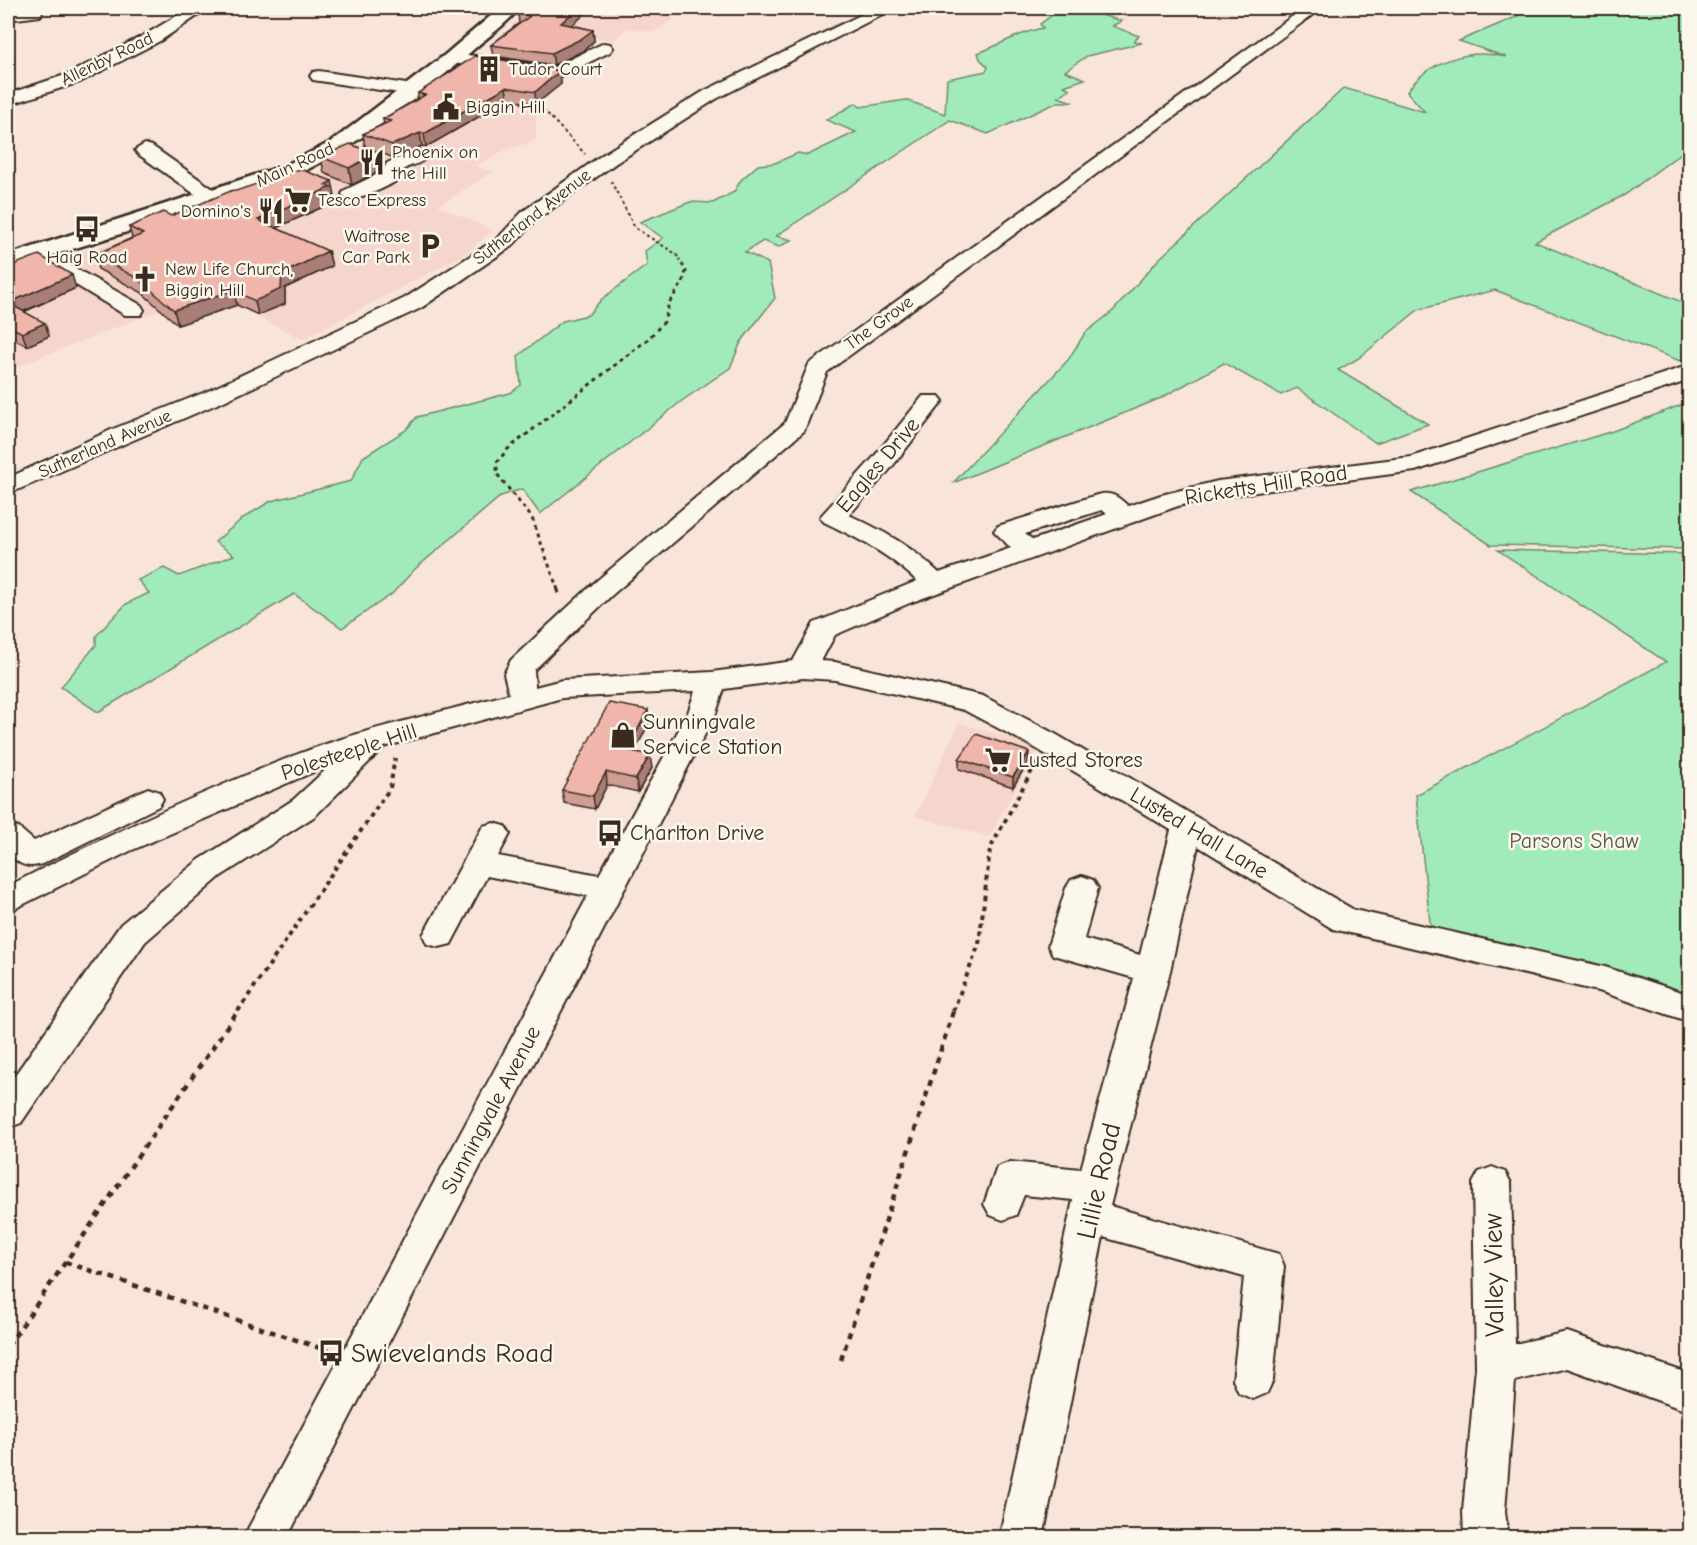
<svg xmlns="http://www.w3.org/2000/svg" width="1697" height="1545" viewBox="0 0 1697 1545" font-family="'Comic Neue',sans-serif">
<style>
.built{fill:#f6d6cc}
.green{fill:#a1ebba;stroke:#6e8a6c;stroke-width:1.5}
.lines{fill:none;stroke-linecap:round;stroke-linejoin:round}
.minor-casing{stroke:#3b2a1e;stroke-width:4}
.major-casing{stroke:#3b2a1e;stroke-width:5}
.path-far3{stroke:#3b2a1e;stroke-width:2;stroke-dasharray:3 3;stroke-linecap:butt}
.path-far2{stroke:#3b2a1e;stroke-width:3;stroke-dasharray:4 4;stroke-linecap:butt}
.path-far1{stroke:#3b2a1e;stroke-width:4;stroke-dasharray:4.5 4.5;stroke-linecap:butt}
.path{stroke:#3b2a1e;stroke-width:4.5;stroke-dasharray:6 6;stroke-linecap:butt}
.minor{fill:#fbf7ec;fill-rule:evenodd}
.major{fill:#fbf7ec;fill-rule:evenodd}
.wall{fill:#ce9d94;stroke:#3b2a1e;stroke-width:1.5}
.shaded-wall{fill:#a87f78;stroke:#3b2a1e;stroke-width:1.5}
.building{fill:#f0b6ac;stroke:#3b2a1e;stroke-width:1.5}
.labels{text-anchor:middle;dominant-baseline:central;stroke-width:5;stroke-linejoin:round;paint-order:stroke}
.far-street-label{font-size:18px;fill:#3b2a1e;stroke:#fbf7ec}
.far-poi-label{font-size:18px;fill:#3b2a1e;stroke:#fbf7ec;text-anchor:start}
.street-label{font-size:22px;fill:#3b2a1e;stroke:#fbf7ec}
.poi-label{font-size:22px;fill:#3b2a1e;stroke:#fbf7ec;text-anchor:start}
.park-label{font-size:22px;fill:#545a45;stroke:#fbf7ec}
.near-street-label{font-size:27px;fill:#3b2a1e;stroke:#fbf7ec}
.near-poi-label{font-size:27px;fill:#3b2a1e;stroke:#fbf7ec;text-anchor:start}
</style>
<rect width="100%" height="100%" fill="#f8e4d9"/>
<filter id="ink" filterUnits="userSpaceOnUse"><feTurbulence type="fractalNoise" baseFrequency=".0167" numOctaves="2"/><feDisplacementMap in="SourceGraphic" scale="12" xChannelSelector="R" yChannelSelector="G"/><feConvolveMatrix kernelMatrix="1 2 1 2 8 2 1 2 1" color-interpolation-filters="sRGB"/></filter>
<g filter="url(#ink)">
<g class="built">
<path d="M528 8H639L635 13 675 18 654 32 626 28 615 40 511 26Z"/>
<path d="M453 74 515 101 536 105V140L503 151 476 166 493 172 438 206 493 230 465 254 303 339 206 292 8 370V276L293 184 325 171Z"/>
<path d="M959 723 1039 746 989 837 915 816Z"/>
</g>
<g class="green">
<path d="M1062 8H1077L1122 21 1112 26 1139 36 1134 41 1142 43 1087 56 1065 71 1085 79 1064 86 1070 89 1058 97 1073 102H1058L988 134 950 120 776 236 792 240 779 247 763 241 745 252 768 263 775 298 741 342 730 368 683 400 540 514 522 489 501 496 415 569 392 594 342 628 294 594 98 712 61 687 96 645V636L126 604 149 593 138 580 164 568 179 576 234 555 215 542 243 518 271 501 351 481 363 457 406 430 417 417 510 393 521 385 518 356 563 321 588 315 602 299 647 265 645 251 663 238 640 222 690 202 713 203 734 192 741 180 758 165 775 163 798 153 808 155 856 132 826 120 856 103 860 107 906 100 945 114 947 79 986 71 988 67 980 59 978 53C1000 45 1020 32 1043 28L1040 24Z"/>
<path d="M1528 8H1689V147L1626 194 1535 242 1689 305V358L1680 361 1495 290 1418 310 1359 358 1338 370 1428 424 1376 443 1297 388 1281 395 1224 363 1161 398 953 483 1068 360 1085 333 1113 311 1159 259 1344 88 1425 112 1407 92C1428 60 1470 48 1506 57L1459 41 1516 17Z"/>
<path d="M1689 402V549L1491 545 1411 492 1613 431Z"/>
<path d="M1498 550 1689 554V994L1591 962 1431 931 1416 795 1666 662Z"/>
</g>
<g class="lines">
<g class="minor-casing">
<g id="minor">
<path d="M36 8 42 12 40 16 8 20V10Z"/>
<path d="M190 8H209L160 41 80 82 8 105V94L68 74 148 33Z"/>
<path d="M875 8H895L716 99 616 163 536 220 512 246 421 308 224 401 8 494V478L113 429 208 391 405 298 498 238 522 212 602 155 704 91Z"/>
<path d="M1304 8H1322L827 372 804 431 612 595 534 670 535 687 562 680 712 672 793 661 814 623 917 581C889 554 859 539 824 522L820 517 873 458 923 396H939L943 401 891 468 849 515C884 531 912 547 939 573L1011 548 994 531 998 526 1097 495C1112 491 1118 497 1128 506L1161 495 1218 481 1411 457 1690 365V380L1415 471 1218 497 1178 506 912 602 835 635 821 661 835 662 983 696 1057 735 1354 910 1605 967 1690 995V1022L1602 992 1333 929 1198 846 1170 971 1110 1206 1279 1254 1284 1266 1273 1380 1267 1393 1253 1399 1239 1393 1233 1380 1244 1277 1103 1237 1043 1538H999L1073 1200 1024 1195 1016 1215 1003 1220 990 1215 984 1204 997 1167 1010 1162 1081 1169 1134 978 1053 955 1048 946 1066 888 1071 880 1082 876 1093 880 1098 888 1084 939 1140 955 1171 830 1037 749 964 710 835 680 803 678 724 689 716 713 287 1538H243L588 896 487 876 451 944 439 947 427 944 423 935 483 826 494 823 505 826 510 834 498 856 599 875 688 713 695 691 562 698 384 747 315 816 221 876 145 942 21 1123 8 1128V1085L121 924 199 860 293 800 332 764 130 851 8 912V886C102 838 199 793 298 754 366 728 439 713 509 694L504 674 511 660 594 583 785 423 809 364ZM1102 510 1107 514 1033 540 1025 534Z"/>
<path d="M604 43 610 44 613 48 610 52 557 78 453 63 444 58 453 53 554 67Z"/>
<path d="M319 71 413 85 422 90 413 95 313 80 310 76 313 72Z"/>
<path d="M145 144 152 146 220 194 223 198 220 202H206L138 154 135 150Z"/>
<path d="M418 150 428 156C422 165 410 164 403 170 400 172 400 176 398 179 390 187 356 201 345 198L342 194 345 190 382 172 387 163Z"/>
<path d="M37 247 141 305 144 310 141 315H125L30 257 27 253 30 249Z"/>
<path d="M148 788 159 792 163 799 159 806 42 864C26 869 19 864 8 853V825L19 828 34 841Z"/>
<path d="M1492 1167 1505 1172 1511 1183 1515 1344 1567 1332 1690 1374V1412L1567 1368 1515 1381 1505 1511 1508 1538H1464L1463 1511 1476 1367 1473 1183 1479 1172Z"/>
</g>
</g>
<g class="major-casing">
<path id="major" d="M500 8H519C508 23 489 36 475 48 411 105 342 159 262 190L8 269V255L286 165 331 142 446 54Z"/>
</g>
<g class="path-far3">
<path d="M509 100 541 107 585 154"/>
<path d="M611 181 635 228 676 254 680 260"/>
</g>
<path class="path-far2" d="M558 590 532 518 497 474V462L508 449 648 339 664 322 669 303 683 282 686 271 679 259"/>
<g class="path-far1">
<path d="M557 589 560 597"/>
<path d="M238 1011 390 788 395 758"/>
<path d="M953 1011 979 944 990 849 1037 761"/>
</g>
<g class="path">
<path d="M65 1262 332 1352"/>
<path d="M8 1346 239 1009"/>
<path d="M841 1360 954 1009"/>
</g>
<use href="#minor" class="minor"/>
<use href="#major" class="major"/>
</g>
<g class="wall">
<path d="M527 8H591L572 25 593 30 594 41 583 51 554 65 493 56 491 45 519 23 518 14Z"/>
<path d="M548 69 560 71 561 84 536 104 508 100 426 147 422 146 394 158 365 147 363 134 384 124 383 119 418 98V93Z"/>
<path d="M321 157 379 171 352 185 324 173Z"/>
<path d="M236 191 335 195 333 196 334 202 276 228 328 251 332 266 285 288V304L258 315 237 305 178 325 141 292 98 269 94 255 132 238 129 227 171 216Z"/>
<path d="M8 267 76 288 24 312 49 336 27 346 8 336Z"/>
<path d="M649 723 634 752 652 768 638 792 607 785 595 809 564 803 562 790Z"/>
<path d="M959 759 1028 762 1013 787 959 769Z"/>
</g>
<g class="shaded-wall">
<path d="M578 8H591L562 35 561 23Z"/>
<path d="M593 30 594 41 583 51 554 65 552 53Z"/>
<path d="M560 71 561 84 536 104 535 92Z"/>
<path d="M506 87 508 100 426 147 424 134Z"/>
<path d="M420 133 422 146 394 158 392 145Z"/>
<path d="M376 154 379 171 352 185 349 168Z"/>
<path d="M332 181 335 195 333 196 334 202 262 234 258 220Z"/>
<path d="M328 251 332 266 285 288V304L258 315 255 301 282 274Z"/>
<path d="M72 275 76 288 13 316 8 303Z"/>
<path d="M233 290 237 305 178 325 174 310Z"/>
<path d="M45 323 49 336 27 346 22 333Z"/>
<path d="M648 710 649 723 629 763 627 750Z"/>
<path d="M1029 752 1028 762 1013 787V777Z"/>
<path d="M650 755 652 768 638 792 636 779Z"/>
<path d="M606 772 607 785 595 809 593 796Z"/>
</g>
<g class="building">
<path d="M527 8H578L561 23 593 30 581 39 552 53 491 45 530 16 518 14Z"/>
<path d="M475 56 548 67 545 69 560 71 535 92 506 87 424 134 420 133 392 145 363 134 391 121 383 119 425 95 418 93Z"/>
<path d="M350 144 376 154 349 168 321 157Z"/>
<path d="M300 169 332 181 325 185 331 187 258 220 328 251 282 274 281 289 255 301 233 290 174 310 137 278 94 255 143 234 129 227 163 212 171 216 233 190 236 191Z"/>
<path d="M39 255 72 275 8 303 45 323 22 333 8 325V267Z"/>
<path d="M609 703 648 710 627 750 650 755 636 779 606 772 593 796 562 790Z"/>
<path d="M976 734 1029 752 1013 777 959 759Z"/>
</g>
</g>
<defs>
<g id="building-bare" transform="scale(2.07)"><path d="M-4-6H4V6H1V3H-1V6H-4ZM-2.5-4.3h1.7v1.8h-1.7ZM.8-4.3h1.7v1.8H.8ZM-2.5-1h1.7V.8h-1.7ZM.8-1h1.7V.8H.8Z" fill="#3b2a1e" stroke="#fbf7ec" stroke-width="2.5" paint-order="stroke"/></g>
<g id="civic-bare" transform="scale(2.07)"><path d="M-.6-6.5H3V-4.5H.6V-3L4-1V1h2V6H-6V1h2V-1L-.6-3ZM-1.2 2.5V6h2.4V2.5Z" fill="#3b2a1e" stroke="#fbf7ec" stroke-width="2.5" paint-order="stroke"/></g>
<g id="restaurant-bare" transform="scale(2.07)"><path d="M-5-6h1v4h1v-4h1v4h1v-4h1v5L-1.5 .5V6h-2V.5L-5-1ZM5-6V6H3V1.5H1.5Q1.5-4 5-6Z" fill="#3b2a1e" stroke="#fbf7ec" stroke-width="2.5" paint-order="stroke"/></g>
<g id="supermarket-bare" transform="scale(2.07)"><path d="M-6-5.5h2.5l.6 2H6L4.5 2H-2.5L-4.4-4H-6ZM-1.5 3.2a1.3 1.3 0 1 0 .1 0ZM3 3.2a1.3 1.3 0 1 0 .1 0Z" fill="#3b2a1e" stroke="#fbf7ec" stroke-width="2.5" paint-order="stroke"/></g>
<g id="bus-bare" transform="scale(2.07)"><path d="M-5-6H5V4H4V6H2V4H-2V6H-4V4H-5ZM-3.5-4V0h7V-4ZM-3.5 1.2v1.5H-2V1.2ZM2 1.2v1.5H3.5V1.2Z" fill="#3b2a1e" stroke="#fbf7ec" stroke-width="2.5" paint-order="stroke"/></g>
<g id="parking-bare" transform="scale(2.07)"><path d="M-3.5-5.5H1a3.5 3.5 0 0 1 0 7H-1V5.5H-3.5ZM-1-3.4V-.6H.8a1.4 1.4 0 0 0 0-2.8Z" fill="#3b2a1e" stroke="#fbf7ec" stroke-width="2.5" paint-order="stroke"/></g>
<g id="church-bare" transform="scale(2.07)"><path d="M-1.2-6h2.4v3.5h3.3v2.4h-3.3V6h-2.4V-.1h-3.3v-2.4h3.3Z" fill="#3b2a1e" stroke="#fbf7ec" stroke-width="2.5" paint-order="stroke"/></g>
<g id="shop-bare" transform="scale(2.07)"><path d="M-5-2.5h2.3a2.7 3.5 0 0 1 5.4 0H5L5.5 6h-11ZM-1.5-2.5h3a1.5 2.3 0 0 0-3 0Z" fill="#3b2a1e" stroke="#fbf7ec" stroke-width="2.5" paint-order="stroke"/></g>
</defs>
<g fill-rule="evenodd">
<use href="#building-bare" x="489" y="69"/>
<use href="#civic-bare" x="446" y="107"/>
<use href="#restaurant-bare" x="372" y="162"/>
<use href="#supermarket-bare" x="298" y="200"/>
<use href="#restaurant-bare" x="271" y="211"/>
<use href="#bus-bare" x="87" y="229"/>
<use href="#parking-bare" x="430" y="246"/>
<use href="#church-bare" x="145" y="279"/>
<use href="#shop-bare" x="623" y="735"/>
<use href="#supermarket-bare" x="998" y="760"/>
<use href="#bus-bare" x="610" y="833"/>
<use href="#bus-bare" x="331" y="1353"/>
</g>
<g class="labels">
<g class="far-street-label">
<text transform="translate(107 59) rotate(-26)">Allenby Road</text>
<text transform="translate(295 165) rotate(-25)">Main Road</text>
<text transform="translate(532 217) rotate(-38)">Sutherland Avenue</text>
<text transform="translate(879 323) rotate(-36)">The Grove</text>
<text transform="translate(105 444) rotate(-24)">Sutherland Avenue</text>
</g>
<g class="far-poi-label">
<text x="509" y="69">Tudor Court</text>
<text x="466" y="107">Biggin Hill</text>
<text x="392" y="152">Phoenix on<tspan x="392" dy="21">the Hill</tspan></text>
<text x="318" y="200">Tesco Express</text>
<text x="251" y="211" text-anchor="end">Domino's</text>
<text x="410" y="236" text-anchor="end">Waitrose<tspan x="410" dy="21">Car Park</tspan></text>
<text x="87" y="257" text-anchor="middle">Haig Road</text>
<text x="165" y="269">New Life Church,<tspan x="165" dy="21">Biggin Hill</tspan></text>
</g>
<g class="street-label">
<text transform="translate(878 465) rotate(-50)">Eagles Drive</text>
<text transform="translate(1266 485) rotate(-9)">Ricketts Hill Road</text>
<text transform="translate(349 752) rotate(-18)">Polesteeple Hill</text>
<text transform="translate(1199 833) rotate(31)">Lusted Hall Lane</text>
<text transform="translate(491 1110) rotate(-62)">Sunningvale Avenue</text>
</g>
<g class="poi-label">
<text x="643" y="722">Sunningvale<tspan x="643" dy="25">Service Station</tspan></text>
<text x="1018" y="760">Lusted Stores</text>
<text x="630" y="833">Charlton Drive</text>
</g>
<g class="park-label">
<text x="1574" y="841">Parsons Shaw</text>
</g>
<g class="near-street-label">
<text transform="translate(1099 1181) rotate(-77)">Lillie Road</text>
<text transform="translate(1494 1275) rotate(-91)">Valley View</text>
</g>
<g class="near-poi-label">
<text x="351" y="1353">Swievelands Road</text>
</g>
</g>
<rect width="1697" height="1545" fill="none" stroke="#fbf7ec" stroke-width="30"/>
<rect x="15" y="15" width="1667" height="1515" fill="none" stroke="#3b2a1e" stroke-width="2" filter="url(#ink)"/>
</svg>
